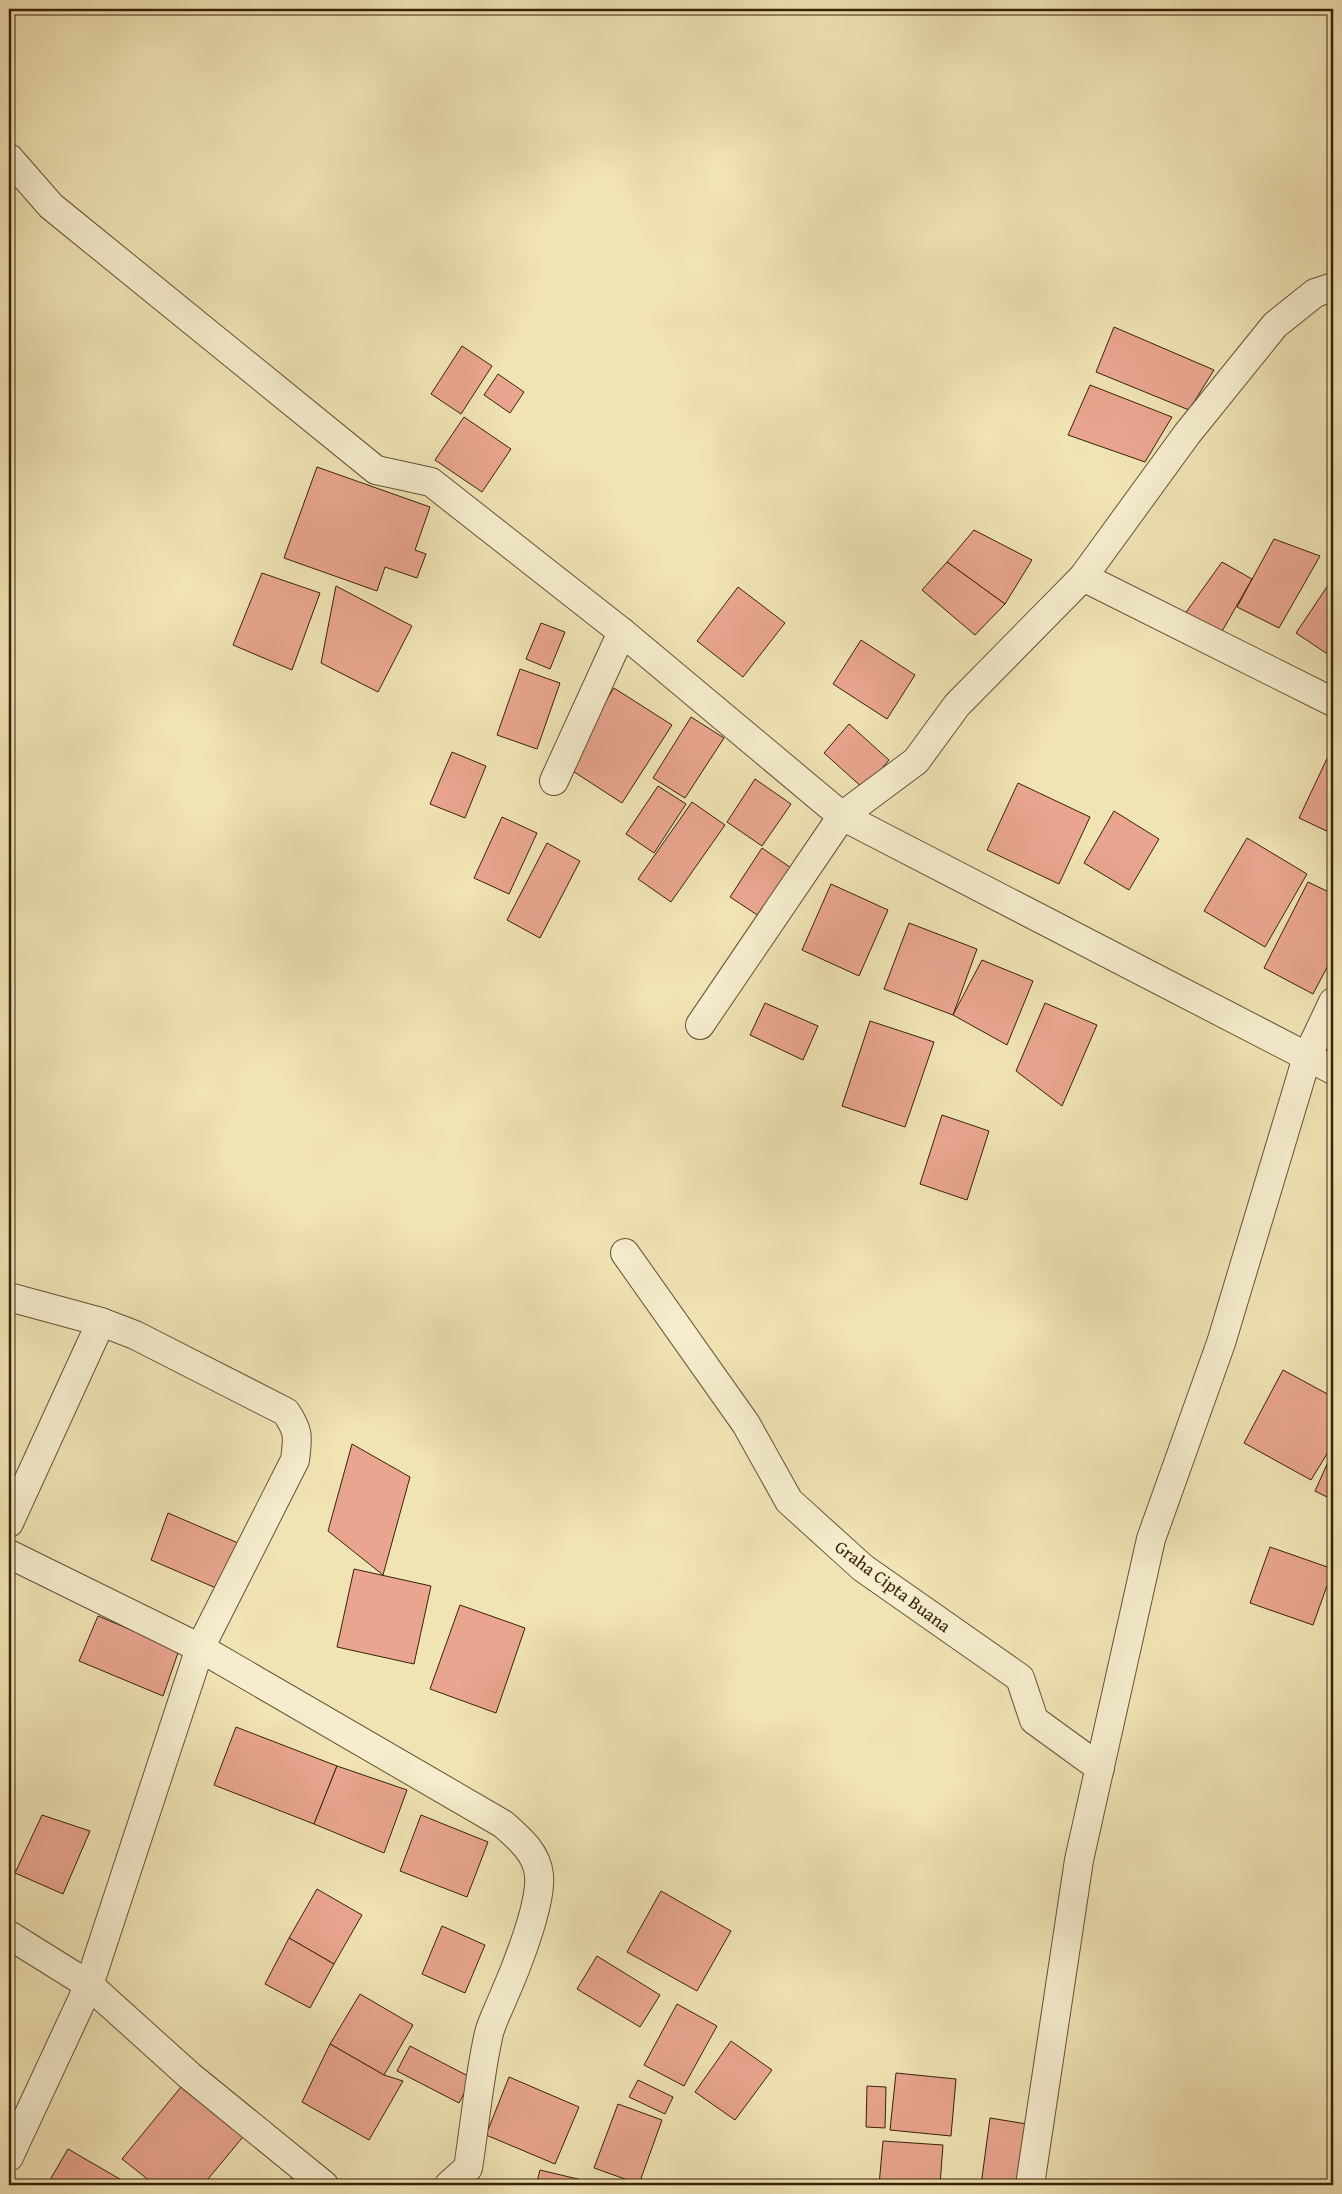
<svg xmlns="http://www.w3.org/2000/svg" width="1342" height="2194" viewBox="0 0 1342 2194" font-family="'Gentium Book Plus',serif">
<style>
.building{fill:#e9a590;stroke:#382209}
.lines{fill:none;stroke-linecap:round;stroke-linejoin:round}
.minor-casing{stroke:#665234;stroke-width:30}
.tertiary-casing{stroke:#665234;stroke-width:30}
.minor{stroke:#f5edce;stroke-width:28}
.tertiary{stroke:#f5edce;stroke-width:28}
.labels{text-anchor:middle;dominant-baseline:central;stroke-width:4;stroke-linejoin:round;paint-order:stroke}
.street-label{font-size:18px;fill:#382209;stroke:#f5edce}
</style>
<rect width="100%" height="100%" fill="#f0e3b4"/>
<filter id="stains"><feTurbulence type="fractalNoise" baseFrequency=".004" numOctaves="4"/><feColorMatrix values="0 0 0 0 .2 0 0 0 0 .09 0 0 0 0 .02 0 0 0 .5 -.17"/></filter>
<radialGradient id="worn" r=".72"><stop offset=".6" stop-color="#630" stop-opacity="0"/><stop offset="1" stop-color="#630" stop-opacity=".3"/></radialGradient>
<g class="building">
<path d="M1114 327 1214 370 1189 410 1096 372Z"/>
<path d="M462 346 492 366 461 414 431 394Z"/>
<path d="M498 374 524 392 510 413 484 395Z"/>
<path d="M1090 385 1172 417 1145 462 1068 435Z"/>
<path d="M464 417 511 449 482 492 435 460Z"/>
<path d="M317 467 430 507 415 550 426 554 417 578 385 567 377 591 284 558Z"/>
<path d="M974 530 1032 560 1005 604 947 562Z"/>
<path d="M1274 539 1320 556 1279 628 1237 607Z"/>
<path d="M947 562 1005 604 975 635 922 590Z"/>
<path d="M1222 562 1252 579 1217 640 1182 618Z"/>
<path d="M262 573 320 593 292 670 233 645Z"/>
<path d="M1333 578V648L1329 655 1296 633Z"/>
<path d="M336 586 412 626 378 692 321 663Z"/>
<path d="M738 587 785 623 743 677 697 641Z"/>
<path d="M541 623 565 632 550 669 526 659Z"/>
<path d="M861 640 915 675 887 719 833 684Z"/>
<path d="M520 669 560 683 537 749 497 735Z"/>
<path d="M614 688 672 725 622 803 565 766Z"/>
<path d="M691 717 724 738 685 798 653 778Z"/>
<path d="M849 724 889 760 864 789 824 753Z"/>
<path d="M1331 750 1333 751V834L1299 818Z"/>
<path d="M452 752 486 766 465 818 430 804Z"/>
<path d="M755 779 791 804 762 846 727 822Z"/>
<path d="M1018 783 1090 817 1059 884 987 850Z"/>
<path d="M658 786 686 804 654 853 626 834Z"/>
<path d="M692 802 725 825 671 902 638 879Z"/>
<path d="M1114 811 1159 839 1129 890 1084 863Z"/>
<path d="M502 817 537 833 509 894 474 878Z"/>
<path d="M1247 838 1307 874 1265 947 1204 911Z"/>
<path d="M547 843 580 861 540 938 507 920Z"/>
<path d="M762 848 797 872 765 920 730 897Z"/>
<path d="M1308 882 1333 894V956L1313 994 1264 968Z"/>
<path d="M831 884 888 910 859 976 802 950Z"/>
<path d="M909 923 977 949 953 1015 884 989Z"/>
<path d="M982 960 1033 981 1007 1045 953 1015Z"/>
<path d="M765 1003 818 1026 803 1060 750 1035Z"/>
<path d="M1045 1003 1097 1025 1062 1106 1016 1071Z"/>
<path d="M870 1021 934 1042 905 1127 842 1106Z"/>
<path d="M942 1115 989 1131 967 1200 920 1184Z"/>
<path d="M1283 1370 1333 1397V1444L1311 1480 1244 1443Z"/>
<path d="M352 1444 410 1477 383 1575 328 1531Z"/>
<path d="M1333 1451V1500L1315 1491Z"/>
<path d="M168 1513 238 1543 216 1588 151 1560Z"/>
<path d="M1270 1547 1333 1569 1313 1625 1250 1603Z"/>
<path d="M354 1569 431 1586 414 1664 337 1647Z"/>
<path d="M460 1605 525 1628 496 1713 430 1689Z"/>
<path d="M98 1616 179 1650 163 1696 79 1661Z"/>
<path d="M236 1727 337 1766 314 1824 214 1785Z"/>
<path d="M337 1766 407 1790 384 1853 314 1824Z"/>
<path d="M42 1815 90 1831 63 1894 15 1873Z"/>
<path d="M421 1815 488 1842 467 1897 400 1871Z"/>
<path d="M317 1889 362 1915 334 1964 289 1938Z"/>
<path d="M661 1891 731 1931 697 1991 627 1952Z"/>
<path d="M442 1926 485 1945 465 1993 422 1974Z"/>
<path d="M289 1938 334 1964 310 2008 265 1984Z"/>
<path d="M597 1956 660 1995 640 2027 577 1989Z"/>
<path d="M360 1994 413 2025 384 2075 330 2044Z"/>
<path d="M677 2004 717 2026 684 2086 644 2065Z"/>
<path d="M731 2041 772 2070 735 2120 695 2092Z"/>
<path d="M330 2044 384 2075 403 2081 369 2140 302 2102Z"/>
<path d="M410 2046 472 2078 459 2103 397 2071Z"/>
<path d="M896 2073 956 2079 951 2136 890 2130Z"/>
<path d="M190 2076 252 2126 203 2185H155L122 2159Z"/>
<path d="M509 2077 579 2107 555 2164 486 2135Z"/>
<path d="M638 2080 673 2097 665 2114 629 2097Z"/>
<path d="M867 2086 886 2087 885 2128 866 2127Z"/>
<path d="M618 2104 662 2120 639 2184 594 2168Z"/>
<path d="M990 2118 1033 2125 1025 2185H981Z"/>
<path d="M883 2141 943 2145 940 2185H879Z"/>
<path d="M68 2149 125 2182 123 2185H47Z"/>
<path d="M540 2170 582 2180 581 2185H536Z"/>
<path d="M295 2173 312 2185H287Z"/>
<path d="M675 2179 687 2185H672Z"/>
</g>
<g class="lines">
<g class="minor-casing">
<g id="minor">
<path d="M9 158 51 206 376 470 431 482 622 632 842 816 1333 1070"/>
<path d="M1083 577 1333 702"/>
<path d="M554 781 622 632"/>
<path d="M700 1025 842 816 916 761 957 705 1083 577 1187 434 1275 325 1315 293 1333 287"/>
<path d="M625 1253 746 1424 789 1501 863 1568 1020 1678 1034 1720 1100 1768"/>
<path d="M9 1297 101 1322"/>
<path d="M9 1523 101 1322 135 1335 286 1412C299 1432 298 1436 295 1460L200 1648 89 1985 9 2157"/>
<path d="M9 1554 200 1648 503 1824C519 1838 537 1853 539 1875 542 1904 515 1971 503 1998 498 2010 492 2022 489 2033 479 2077 475 2124 468 2168L449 2185"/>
<path d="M1030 2185 1079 1860 1151 1539 1221 1343 1307 1057 1333 1002"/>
</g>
</g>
<g class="tertiary-casing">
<path id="tertiary" d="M9 1935 89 1985 190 2076 324 2185"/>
</g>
<use href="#minor" class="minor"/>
<use href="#tertiary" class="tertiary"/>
</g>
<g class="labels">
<g class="street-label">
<text transform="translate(893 1586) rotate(37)">Graha Cipta Buana</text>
</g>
</g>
<rect width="1342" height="2194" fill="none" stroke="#f0e3b4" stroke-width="30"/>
<rect x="10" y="10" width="1322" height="2174" fill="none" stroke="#382209" stroke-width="2.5"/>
<rect x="15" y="15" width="1312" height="2164" fill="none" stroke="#382209"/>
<rect width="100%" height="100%" filter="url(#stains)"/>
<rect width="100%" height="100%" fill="url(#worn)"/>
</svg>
